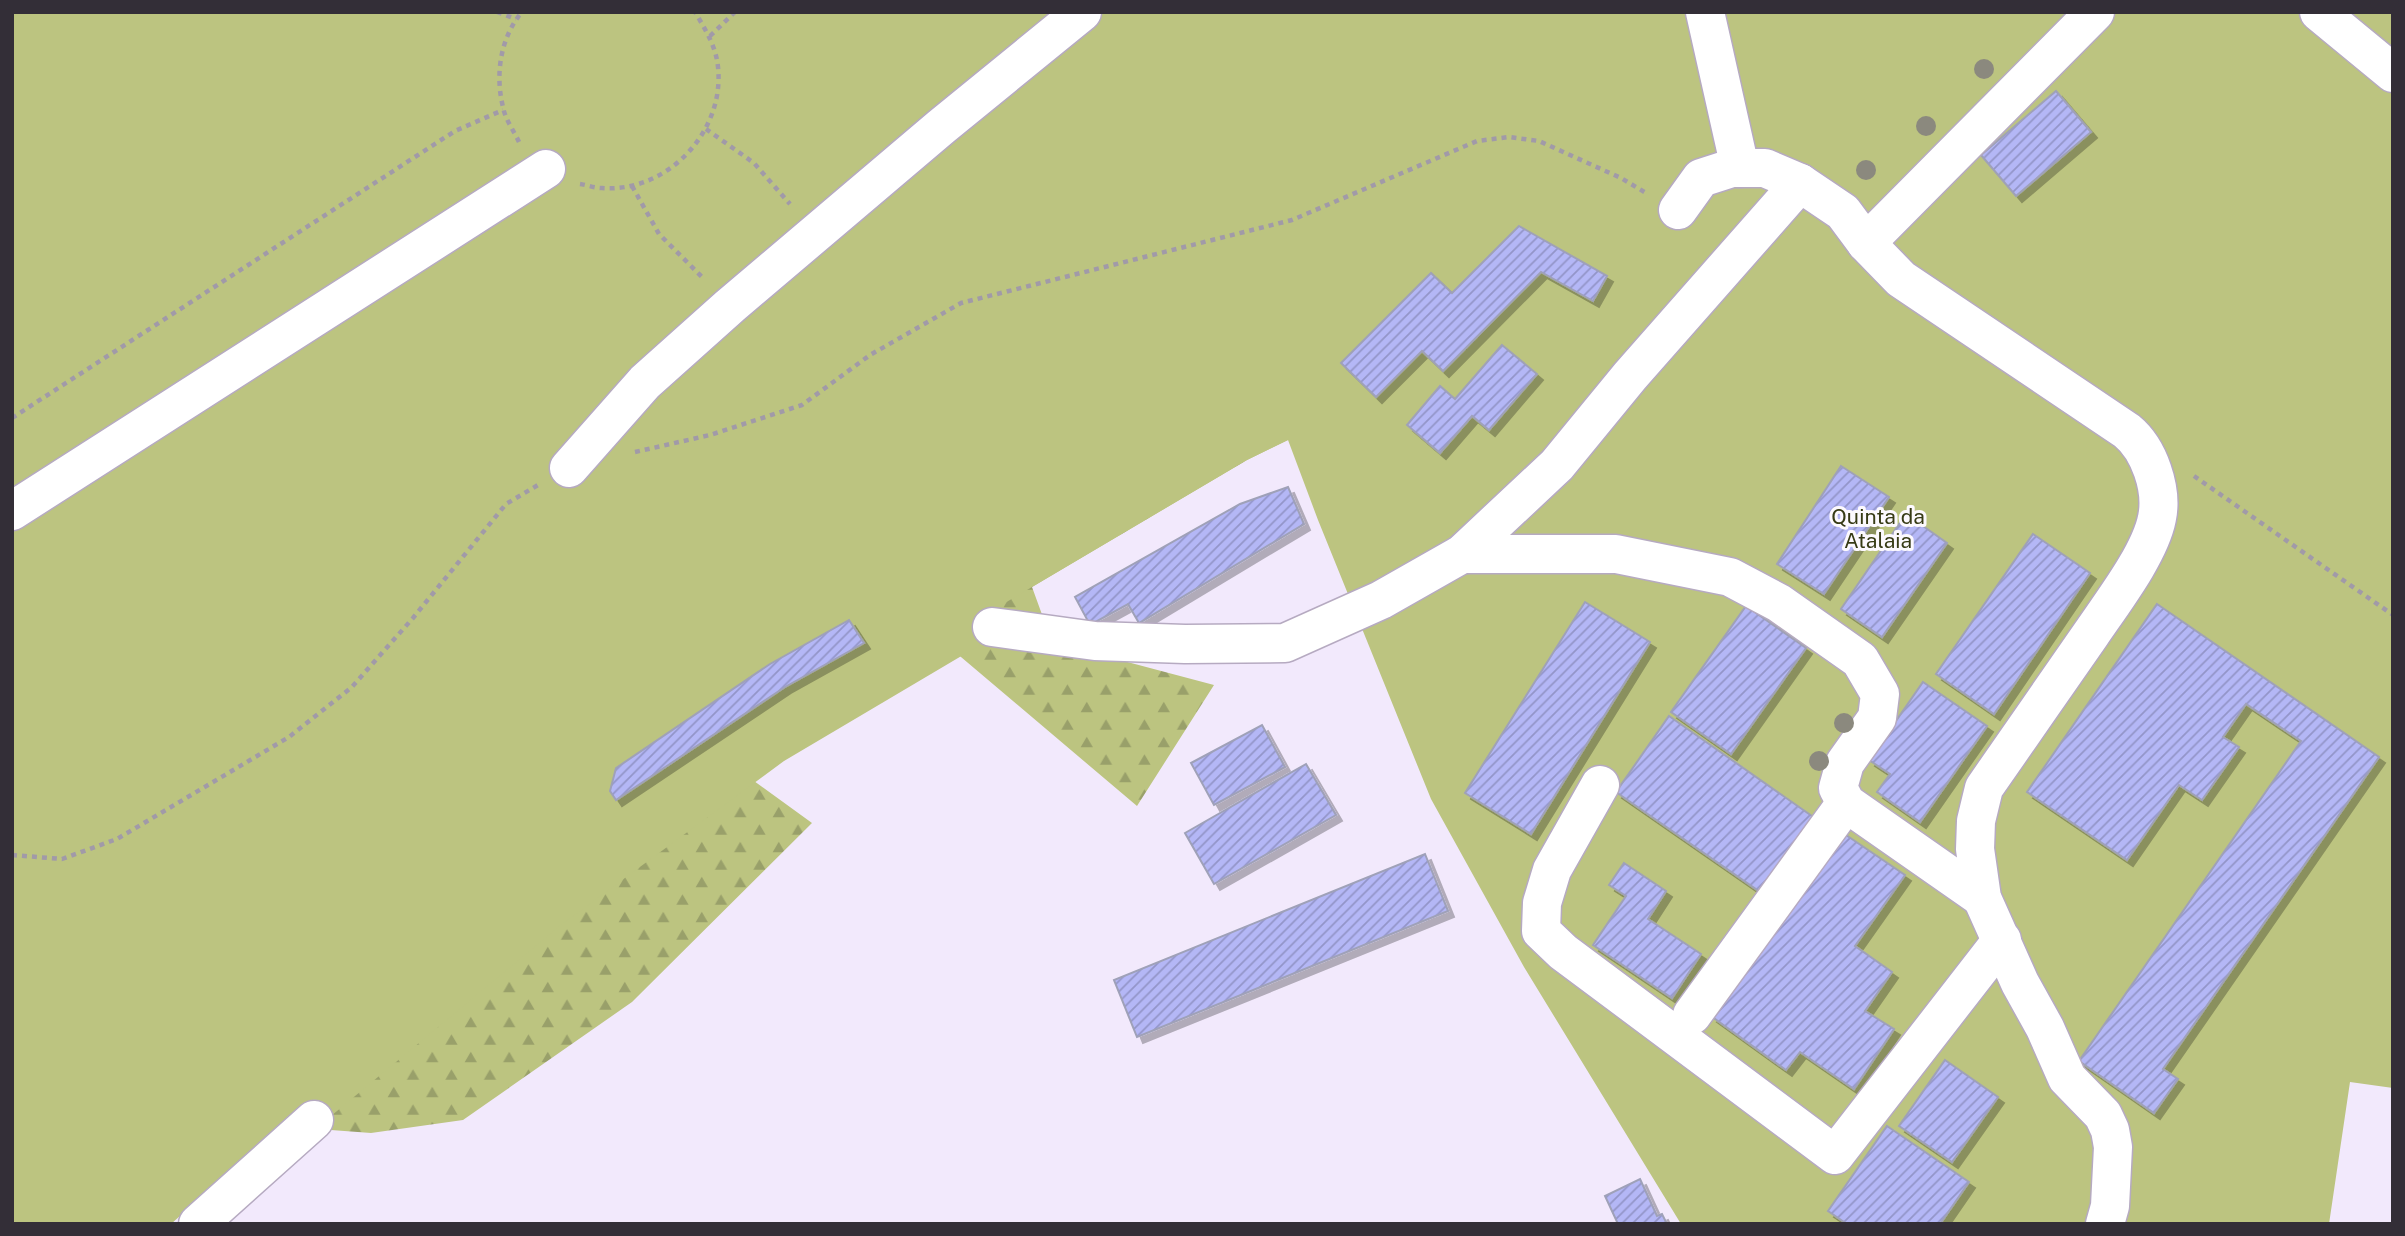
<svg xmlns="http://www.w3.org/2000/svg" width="2405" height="1236" viewBox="0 0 2405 1236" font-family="'Public Sans',sans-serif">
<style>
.forest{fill:url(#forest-firs)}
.park{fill:#bcc480}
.building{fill:url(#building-hatch);stroke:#9fa1b8;stroke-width:2;filter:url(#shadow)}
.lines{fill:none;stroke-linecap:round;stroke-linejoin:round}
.minor-casing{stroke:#b6aac1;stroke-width:41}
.path{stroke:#a19aa8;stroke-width:4.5;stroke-dasharray:5 5;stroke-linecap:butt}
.minor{stroke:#fff;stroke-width:38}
.tree{fill:#8b897e}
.labels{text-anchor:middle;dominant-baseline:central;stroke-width:6;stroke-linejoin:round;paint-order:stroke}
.park-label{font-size:21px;fill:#373b16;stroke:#fcf9fe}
</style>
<defs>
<pattern id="forest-firs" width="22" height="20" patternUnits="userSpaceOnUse" patternTransform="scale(1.75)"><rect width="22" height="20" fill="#bcc480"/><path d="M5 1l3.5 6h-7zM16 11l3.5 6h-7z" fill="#99a06a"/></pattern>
<pattern id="building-hatch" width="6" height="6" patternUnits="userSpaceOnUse" patternTransform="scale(1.75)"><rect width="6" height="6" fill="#b4b7f6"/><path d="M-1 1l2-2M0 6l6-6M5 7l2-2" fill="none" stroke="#9395c8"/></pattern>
<filter id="shadow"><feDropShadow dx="6" dy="6" stdDeviation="0" flood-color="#0004"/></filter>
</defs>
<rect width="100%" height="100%" fill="#f2e9fc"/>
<path class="forest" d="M1397 225 1444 253 1332 361 1335 397 1288 440 1247 460 1032 587 1052 642 1214 685 1137 806 870 580 550 758 465 826 412 897 441 946 725 760 812 823 632 1002 463 1120 371 1133 87 1112 12 1146V953L23 946 169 902 319 744 421 650 752 481 936 365Z"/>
<path class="park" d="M12 12H2393V1088L2350 1082 2329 1224H1681L1524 967 1431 799 1318 520 1288 440 1247 460 971 623 980 645 784 761 561 925 325 1121 308 1101 171 1224H12Z"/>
<g class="building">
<path d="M2056 91 2091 132 2016 196 1981 155Z"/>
<path d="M1519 226 1607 276 1593 301 1541 272 1443 371 1422 351 1376 397 1341 363 1431 273 1452 293Z"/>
<path d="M1502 345 1537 374 1489 430 1472 416 1440 453 1407 425 1440 386 1455 399Z"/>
<path d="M1841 466 1889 497 1824 594 1777 564Z"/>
<path d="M1288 487 1304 524 1139 623 1128 604 1090 625 1075 597 1240 504Z"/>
<path d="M1906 514 1947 543 1882 637 1841 609Z"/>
<path d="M2033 534 2090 573 1994 714 1936 674Z"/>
<path d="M1585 602 1650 642 1531 834 1465 793Z"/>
<path d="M2157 604 2379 757 2163 1069 2178 1079 2154 1113 2079 1061 2301 741 2246 704 2223 737 2239 747 2202 800 2179 785 2127 860 2027 792Z"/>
<path d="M1746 606 1806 648 1731 754 1671 712Z"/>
<path d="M849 620 864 643 785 687 616 800 610 791 616 768 770 664Z"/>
<path d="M1923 682 1987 726 1920 822 1877 792 1890 774 1869 760Z"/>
<path d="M1669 716 1819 821 1766 896 1616 792Z"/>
<path d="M1262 725 1285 767 1214 805 1191 763Z"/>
<path d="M1306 764 1336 815 1214 884 1185 833Z"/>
<path d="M1843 833 1905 875 1855 946 1892 972 1865 1011 1894 1029 1854 1089 1800 1052 1786 1070 1711 1016Z"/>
<path d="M1425 854 1448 911 1137 1037 1114 980Z"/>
<path d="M1624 863 1666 891 1648 919 1701 954 1672 998 1593 945 1626 896 1609 885Z"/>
<path d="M1945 1060 1998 1097 1952 1162 1899 1126Z"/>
<path d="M1887 1126 1969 1182 1940 1224H1847L1828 1211Z"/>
<path d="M1640 1179 1657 1216 1662 1214 1667 1224H1618L1605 1196Z"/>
</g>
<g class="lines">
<g class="minor-casing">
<g id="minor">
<path d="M1705 12 1740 168"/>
<path d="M2319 12 2393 73"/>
<path d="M1678 210 1701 178 1732 168H1765L1800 183 1843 212 1866 243 1901 279 2127 431C2149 449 2163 489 2157 518 2150 554 2112 603 2091 634 2055 685 2020 737 1984 788L1976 821 1975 849 1982 898 2020 983 2045 1028 2067 1078 2103 1115 2110 1130 2113 1147 2110 1206 2105 1224"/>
<path d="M1866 243 2095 12"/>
<path d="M569 468 645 382 730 306 941 127 1082 12"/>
<path d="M12 511 546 169"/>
<path d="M1462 554H1616L1730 577 1779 603 1860 660 1880 694 1877 718 1845 763 1838 788 1846 803 1982 898"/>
<path d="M992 627 1095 641 1185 644 1285 643 1381 600 1462 554 1557 465 1630 376 1800 183"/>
<path d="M1600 785 1552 870 1542 903 1541 931 1563 952 1835 1155 2002 940"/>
<path d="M1692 1015 1846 803"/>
<path d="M198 1224 314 1120"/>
</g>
</g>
<g class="path">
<path d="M497 12 516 19"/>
<path d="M710 36 735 12"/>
<path d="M706 129 754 163 790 204"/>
<path d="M519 142C514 131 505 119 503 107 495 75 500 38 522 12"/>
<path d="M580 184C587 185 595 188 602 188 667 193 725 132 718 67 716 46 705 29 695 12"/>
<path d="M632 186 659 234 703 278"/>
<path d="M12 418 455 131 503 110"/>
<path d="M635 452 710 435 802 405 870 355 961 303 1292 220 1477 141 1509 137 1539 141 1621 178 1646 193"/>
<path d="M2194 476 2393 615"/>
<path d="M12 855 62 859 117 839 289 737 352 687 413 618 506 504 538 485"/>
</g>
<use href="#minor" class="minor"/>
</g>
<g class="tree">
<circle cx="1984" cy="69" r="10"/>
<circle cx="1926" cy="126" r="10"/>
<circle cx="1866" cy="170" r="10"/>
<circle cx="1844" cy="723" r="10"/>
<circle cx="1819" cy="761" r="10"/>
</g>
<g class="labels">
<g class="park-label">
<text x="1878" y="516">Quinta da<tspan x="1878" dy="24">Atalaia</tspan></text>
</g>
</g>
<rect width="2405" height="1236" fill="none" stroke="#332e37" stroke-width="28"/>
</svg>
